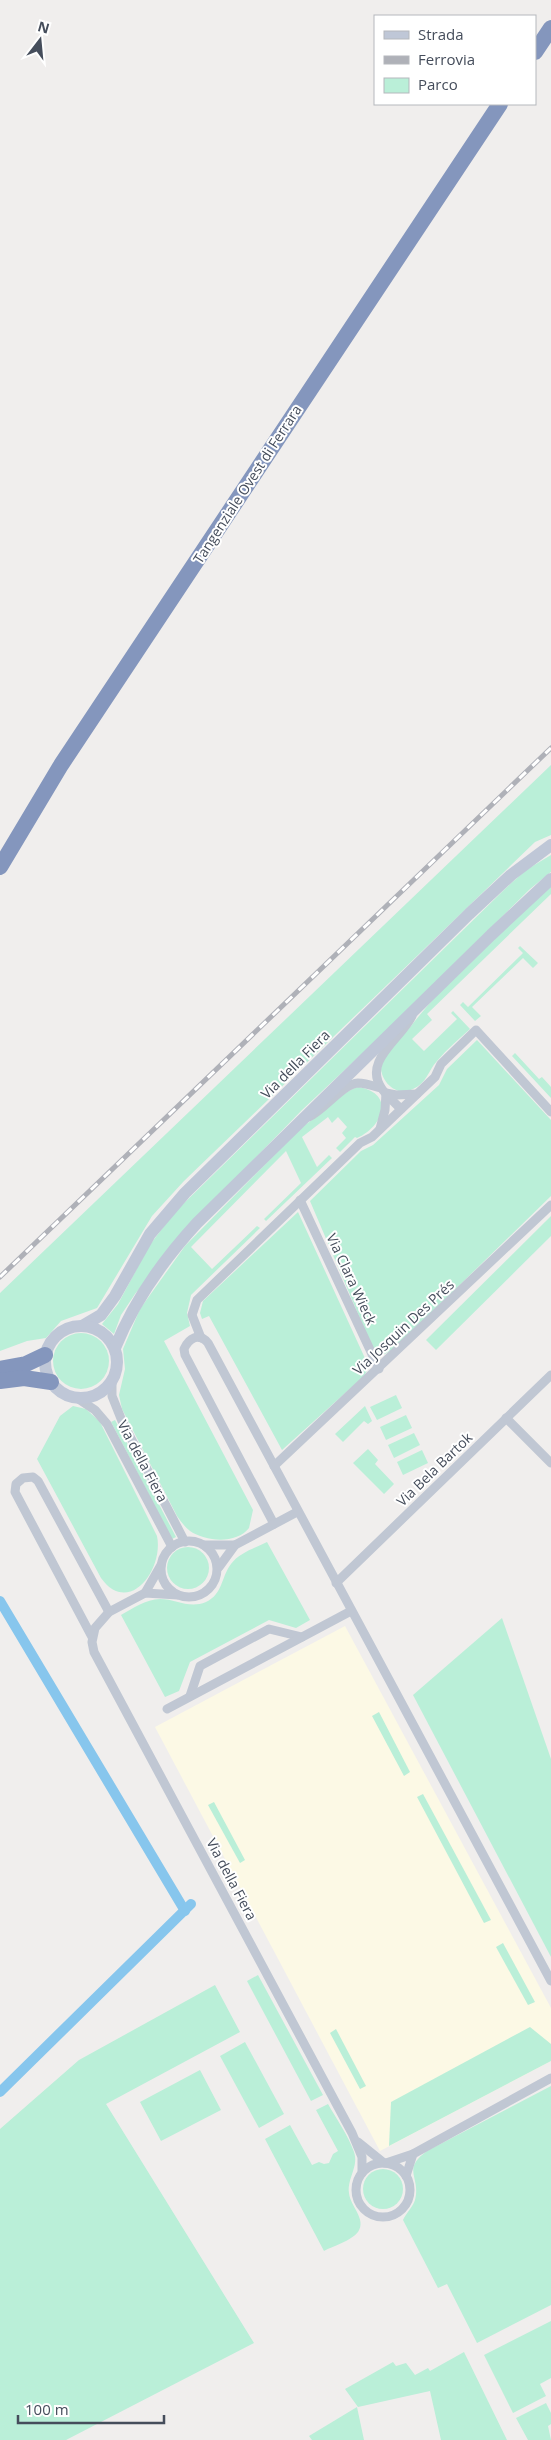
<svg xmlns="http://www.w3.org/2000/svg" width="551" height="2440" viewBox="0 0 551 2440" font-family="'Open Sans',sans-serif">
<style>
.commercial{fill:#fcf9e5}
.green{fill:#baefd8}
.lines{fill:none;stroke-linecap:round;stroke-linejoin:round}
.canal{stroke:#87c6ed;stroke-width:10}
.street{stroke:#c0c7d3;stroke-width:9}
.secondary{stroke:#bfc7d7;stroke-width:12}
.highway{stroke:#8496bd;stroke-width:16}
.rail-casing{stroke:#afb1b8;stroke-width:5}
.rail{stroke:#fff;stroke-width:3;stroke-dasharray:9;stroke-linecap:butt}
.labels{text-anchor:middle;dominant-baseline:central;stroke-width:4;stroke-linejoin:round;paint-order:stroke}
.street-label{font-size:14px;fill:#454d5b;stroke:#fff}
</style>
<rect width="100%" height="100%" fill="#f0eeed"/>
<path class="commercial" d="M345 1626 551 2008V2061L380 2151 155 1727Z"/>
<g class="green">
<path d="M551 765V835L535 842 184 1181 152 1216 97 1308 61 1321 46 1338 27 1341 0 1351V1293Z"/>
<path d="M551 855V872L530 889 384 1033 302 1110 189 1226 135 1294 121 1315 114 1334 102 1324 118 1304 149 1246 174 1213 508 886 526 870Z"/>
<path d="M551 886V894L427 1014 432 1020 412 1039 424 1051 457 1019 451 1013 453 1011 470 1029C459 1039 447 1049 437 1061 428 1071 427 1083 413 1089 392 1100 372 1071 385 1054 393 1044 403 1036 411 1026 451 974 504 931 551 886Z"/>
<path d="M520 946 538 963 533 968 523 958 472 1007 481 1016 475 1021 460 1005 463 1002 468 1007 520 956 523 953 518 948Z"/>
<path d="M477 1040 551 1120V1196L395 1348 383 1355 378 1354 373 1349 310 1201 361 1151 373 1145 439 1085 447 1069Z"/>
<path d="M515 1053 539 1079 542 1077 551 1087V1098L512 1056Z"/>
<path d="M358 1087C396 1093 383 1127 357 1138L355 1137 340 1152 336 1148 346 1138 342 1133 347 1127 338 1117 332 1123 328 1117 302 1137 317 1167 329 1155 332 1158 266 1221 264 1219 301 1183 286 1151 191 1247 212 1269 257 1226 260 1228 191 1295 187 1313 190 1326 164 1341 253 1510 249 1528C237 1544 206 1542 190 1531 185 1527 181 1522 177 1516L122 1409 119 1395 125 1369 123 1349 140 1309 185 1246 303 1126C321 1116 342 1091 358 1087Z"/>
<path d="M298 1212 369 1367 364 1376 282 1450 209 1316 202 1319 200 1313 203 1301Z"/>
<path d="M551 1216V1236L436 1350 426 1340Z"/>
<circle cx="81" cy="1361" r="28"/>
<path d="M396 1395 402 1408 377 1420 370 1407Z"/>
<path d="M73 1406 86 1409 100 1422 157 1536C164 1569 129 1617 101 1578L37 1459 60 1416Z"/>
<path d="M365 1406 372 1421 368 1424 364 1421 343 1442 335 1434Z"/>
<path d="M406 1415 412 1428 386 1440 380 1427Z"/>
<path d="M115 1420 176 1537 172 1539 111 1422Z"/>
<path d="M414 1433 420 1445 394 1458 388 1445Z"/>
<path d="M368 1449 378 1460 375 1464 394 1484 384 1494 353 1463Z"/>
<path d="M422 1450 428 1463 403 1475 397 1462Z"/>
<path d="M267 1542 310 1620 296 1628 269 1620 190 1662 179 1691 165 1697 121 1615C132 1609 146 1599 160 1599 176 1599 189 1609 206 1602 223 1594 221 1577 231 1564 239 1553 255 1548 267 1542Z"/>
<circle cx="188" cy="1568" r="21"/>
<path d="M502 1618 551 1759V1957L413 1695Z"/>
<path d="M379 1712 410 1772 404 1776 372 1716Z"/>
<path d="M423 1794 491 1920 484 1923 417 1797Z"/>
<path d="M214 1802 245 1860 240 1863 208 1805Z"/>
<path d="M503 1943 535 2002 528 2005 496 1947Z"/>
<path d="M258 1975 323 2095 311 2101 247 1981Z"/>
<path d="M215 1985 240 2032 106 2104 254 2343 66 2440H0V2129L79 2060Z"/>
<path d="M530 2027 551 2044V2061L389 2146 391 2102Z"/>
<path d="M336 2029 366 2086 360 2089 330 2033Z"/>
<path d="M245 2042 284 2114 259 2128 220 2056Z"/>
<path d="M200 2070 221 2110 161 2141 140 2102Z"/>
<path d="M551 2086V2305L477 2343 447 2284 438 2288 403 2220C406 2213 413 2207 415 2200 421 2176 401 2170 427 2151Z"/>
<path d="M328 2104C337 2120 348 2135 354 2152 359 2167 347 2178 349 2193 350 2206 367 2219 358 2232 351 2241 333 2246 324 2251L265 2139 290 2125 312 2165 319 2162 324 2164 329 2163 333 2154 338 2151 316 2110Z"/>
<circle cx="383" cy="2189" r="20"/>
<path d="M551 2321V2378L540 2384 546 2396 513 2413 484 2355Z"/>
<path d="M464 2352 507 2440H441L430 2391 358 2407 345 2389 393 2362 396 2366 406 2363 415 2375 428 2368 430 2371Z"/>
<path d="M546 2403 551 2413V2424L548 2426 551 2440H528L516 2418Z"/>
<path d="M357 2407 364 2440H312L309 2436Z"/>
</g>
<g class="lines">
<g class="canal">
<path d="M0 1601 185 1911"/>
<path d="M0 2092 191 1904"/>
</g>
<g class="street">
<path d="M401 1109C395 1103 387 1096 382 1089 362 1061 401 1039 412 1016"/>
<path d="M309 1117C324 1110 343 1084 358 1083 365 1083 374 1086 381 1088"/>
<path d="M380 1129 385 1110 386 1093 396 1095 417 1094"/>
<path d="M300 1200 379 1369"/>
<path d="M201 1338 192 1315 197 1300 360 1143 372 1137 435 1077 441 1064 476 1030 551 1112"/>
<path d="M112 1381V1396L122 1421 185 1542"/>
<path d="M77 1398 95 1410 107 1424 172 1547"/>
<path d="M506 1418 551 1463"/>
<path d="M274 1466 551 1205"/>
<path d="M274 1524 185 1355 184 1349C189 1338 199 1332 208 1343L551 1981"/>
<circle cx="189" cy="1569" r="28"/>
<path d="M204 1545H235"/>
<path d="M219 1567 235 1545 297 1512"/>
<path d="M336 1583 551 1375"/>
<path d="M145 1593 161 1565"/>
<path d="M178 1595 145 1593 109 1612 95 1628 92 1642 94 1652 352 2133 362 2157V2173"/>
<path d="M92 1637 15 1492 16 1484 23 1478 33 1477 38 1481 109 1612"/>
<path d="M190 1696 200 1666 269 1629 302 1637"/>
<path d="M167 1709 351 1611"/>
<path d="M358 2142 384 2163"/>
<path d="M413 2154 551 2078"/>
<path d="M386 2163 413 2154 406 2176"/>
<circle cx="383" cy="2190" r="27"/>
</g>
<g class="secondary">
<path d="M84 1325 101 1315 115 1296 150 1234 185 1193 469 914 511 875 551 845"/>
<circle cx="81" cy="1362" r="36"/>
<path d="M115 1348C134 1301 163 1260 197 1223L491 935 551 879"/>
</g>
<g class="highway">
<path d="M535 52 551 28"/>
<path d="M0 867 61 765 500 104"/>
<path d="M0 1369 26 1364 45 1355"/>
<path d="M0 1381 24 1378 51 1382"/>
</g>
<g class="rail-casing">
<path id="rail" d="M0 1277 551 748"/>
</g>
<use href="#rail" class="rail"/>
</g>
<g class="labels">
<g class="street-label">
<text transform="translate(247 484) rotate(-57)">Tangenziale Ovest di Ferrara</text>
<text transform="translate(295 1064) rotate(-45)">Via della Fiera</text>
<text transform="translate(352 1279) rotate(65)">Via Clara Wieck</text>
<text transform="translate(403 1327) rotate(-43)">Via Josquin Des Prés</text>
<text transform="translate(143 1461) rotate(62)">Via della Fiera</text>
<text transform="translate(434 1469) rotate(-44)">Via Bela Bartok</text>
<text transform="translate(232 1879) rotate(62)">Via della Fiera</text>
</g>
</g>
<rect x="374" y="15" width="162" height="90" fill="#ffffff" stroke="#b5b8bd"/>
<rect x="384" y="31" width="25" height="8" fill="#bfc7d7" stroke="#b5b8bd"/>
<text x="418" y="40" font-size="15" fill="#454d5b">Strada</text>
<rect x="384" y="56" width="25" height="8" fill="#afb1b8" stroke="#b5b8bd"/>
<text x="418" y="65" font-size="15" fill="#454d5b">Ferrovia</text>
<rect x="384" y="78" width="25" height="15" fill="#baefd8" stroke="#b5b8bd"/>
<text x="418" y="90" font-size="15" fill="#454d5b">Parco</text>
<g transform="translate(40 40) rotate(16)" stroke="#ffffff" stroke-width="4" paint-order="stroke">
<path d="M0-4L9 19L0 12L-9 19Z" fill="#454d5b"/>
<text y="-8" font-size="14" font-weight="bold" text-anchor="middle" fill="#454d5b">N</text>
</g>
<path d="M18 2415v8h146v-8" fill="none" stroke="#454d5b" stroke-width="2.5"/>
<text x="25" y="2415" font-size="15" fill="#454d5b" stroke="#ffffff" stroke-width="4" paint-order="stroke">100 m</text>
</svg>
